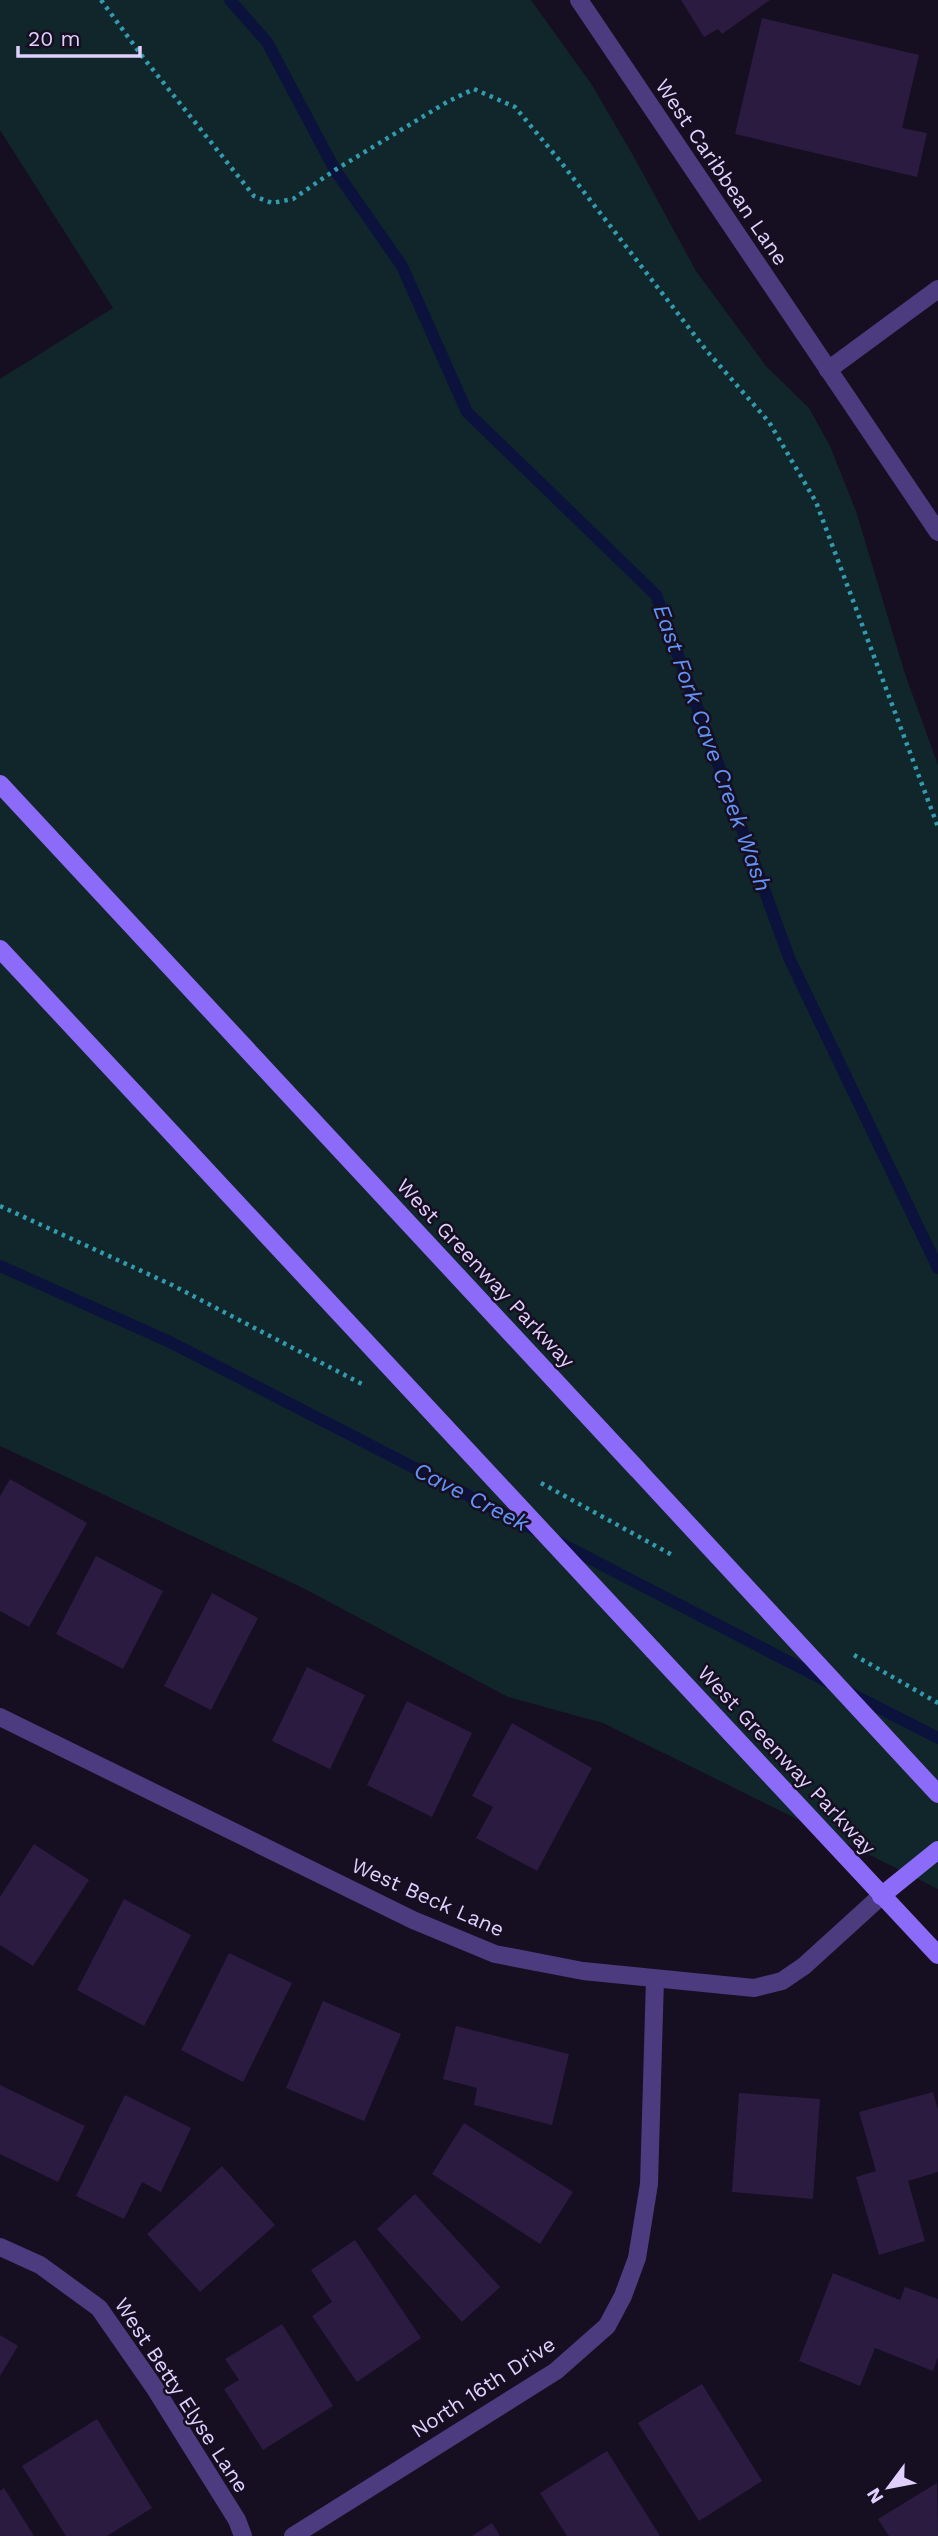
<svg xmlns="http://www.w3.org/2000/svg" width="938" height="2536" viewBox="0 0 938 2536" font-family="'Work Sans',sans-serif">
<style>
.green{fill:#11262b}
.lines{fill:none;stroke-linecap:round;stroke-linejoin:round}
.stream{stroke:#0b133d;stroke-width:12}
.building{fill:#2b1b41}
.path{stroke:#339bae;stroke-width:4.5;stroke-dasharray:3.5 5;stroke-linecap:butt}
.minor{stroke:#4c3b7e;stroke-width:18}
.secondary{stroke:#8d6bf9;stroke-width:18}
.secondary-bridge{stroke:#8d6bf9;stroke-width:18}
.labels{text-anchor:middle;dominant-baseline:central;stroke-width:5;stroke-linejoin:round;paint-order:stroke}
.street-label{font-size:21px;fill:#dfd0fd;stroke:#160e21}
.water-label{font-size:23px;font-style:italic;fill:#6293f9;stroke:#160e21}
</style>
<rect width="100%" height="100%" fill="#160e21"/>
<path class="green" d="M0 0H531L592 85 634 157 696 271 766 366 809 408 830 446 856 511 905 674 938 765V1889L603 1723 508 1697 303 1588 0 1446V379L113 308 0 130Z"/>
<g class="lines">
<g class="stream">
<path d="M230 0 267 42 335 170 402 266 467 412 656 595 790 960 938 1268"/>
<path d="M0 1266 170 1342 539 1532"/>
<path d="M558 1542 828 1682"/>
<path d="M848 1692 938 1738"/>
</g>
</g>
<g class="building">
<path d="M681 0H770L722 34 718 29 704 37Z"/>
<path d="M762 18 919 55 902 128 927 133 917 177 735 134Z"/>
<path d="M10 1479 87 1523 29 1627 0 1611V1496Z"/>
<path d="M96 1556 163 1591 123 1669 56 1634Z"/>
<path d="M212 1593 258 1618 211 1710 164 1686Z"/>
<path d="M307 1667 365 1695 330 1769 272 1741Z"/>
<path d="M407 1701 472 1733 432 1817 367 1785Z"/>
<path d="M512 1723 592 1768 537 1871 476 1838 493 1807 472 1796Z"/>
<path d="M34 1844 89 1880 33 1966 0 1945V1897Z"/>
<path d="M124 1899 191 1935 144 2026 77 1990Z"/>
<path d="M229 1953 292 1983 243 2082 181 2050Z"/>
<path d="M323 2001 401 2034 364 2121 286 2088Z"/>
<path d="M456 2026 569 2054 552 2125 474 2105 477 2088 443 2079Z"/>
<path d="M0 2085 85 2126 58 2182 0 2154Z"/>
<path d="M933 2092 938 2110V2172L908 2181 925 2241 879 2255 856 2177 876 2171 859 2112Z"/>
<path d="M739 2093 820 2099 813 2199 732 2192Z"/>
<path d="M125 2095 191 2128 161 2192 142 2182 124 2219 76 2196Z"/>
<path d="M464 2123 573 2192 540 2244 432 2174Z"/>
<path d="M222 2166 275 2225 200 2292 147 2234Z"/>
<path d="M415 2194 500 2287 462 2322 377 2229Z"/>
<path d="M355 2240 421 2338 357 2382 312 2316 332 2302 311 2270Z"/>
<path d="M833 2273 900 2300 905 2287 938 2299V2357L933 2371 875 2348 860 2386 799 2361Z"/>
<path d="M282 2324 333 2406 263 2450 224 2389 239 2380 225 2359Z"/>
<path d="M0 2335 18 2346 0 2376Z"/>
<path d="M702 2384 762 2481 699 2521 638 2423Z"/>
<path d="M97 2419 152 2508 107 2536H66L22 2466Z"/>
<path d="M607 2451 660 2536H567L540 2493Z"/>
<path d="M937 2483 938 2536H889L878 2519Z"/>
<path d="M4 2488 34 2536H0V2491Z"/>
<path d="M492 2523 500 2536H472Z"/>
</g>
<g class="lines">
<g class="path">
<path d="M101 0 142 56 254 196 272 203 293 199 335 170 447 102 474 89 515 107 560 161 706 350 769 422 816 502 938 827"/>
<path d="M0 1206 172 1285 362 1384"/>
<path d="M541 1483 674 1556"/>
<path d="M854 1655 938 1703"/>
</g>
<g class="minor">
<path d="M579 0 938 532"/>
<path d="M828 370 938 289"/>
<path d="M0 1717 413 1920 495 1954 583 1971 754 1988 782 1981 804 1966 881 1896"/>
<path d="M0 2247 40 2265 99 2308 154 2387 237 2520 243 2536"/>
<path d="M293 2536 556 2371 607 2326 623 2296 637 2258 649 2184 655 1979"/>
</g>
<g class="secondary">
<path d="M0 784 637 1469"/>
<path d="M0 949 139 1098"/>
<path d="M653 1650 938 1955"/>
<path d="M881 1896 938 1850"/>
</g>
<g class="secondary-bridge">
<path d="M139 1098 653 1650"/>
<path d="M637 1469 938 1794"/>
</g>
</g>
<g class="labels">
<g class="street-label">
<text transform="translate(722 172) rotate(56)">West Caribbean Lane</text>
<text transform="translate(486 1273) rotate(47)">West Greenway Parkway</text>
<text transform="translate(787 1760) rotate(47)">West Greenway Parkway</text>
<text transform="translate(428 1897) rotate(24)">West Beck Lane</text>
<text transform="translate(483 2387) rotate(-33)">North 16th Drive</text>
<text transform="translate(182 2395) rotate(57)">West Betty Elyse Lane</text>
</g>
<g class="water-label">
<text transform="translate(712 748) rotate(70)">East Fork Cave Creek Wash</text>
<text transform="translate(471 1497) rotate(27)">Cave Creek</text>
</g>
</g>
<g transform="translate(889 2487) rotate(238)" stroke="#160e21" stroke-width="5" paint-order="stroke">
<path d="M0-5L12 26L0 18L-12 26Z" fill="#dfd0fd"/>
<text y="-10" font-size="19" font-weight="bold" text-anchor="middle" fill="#dfd0fd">N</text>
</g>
<path d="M18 46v10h122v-10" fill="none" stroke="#dfd0fd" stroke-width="3.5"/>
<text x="28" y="46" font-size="21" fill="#dfd0fd" stroke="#160e21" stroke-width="5" paint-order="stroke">20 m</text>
</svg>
